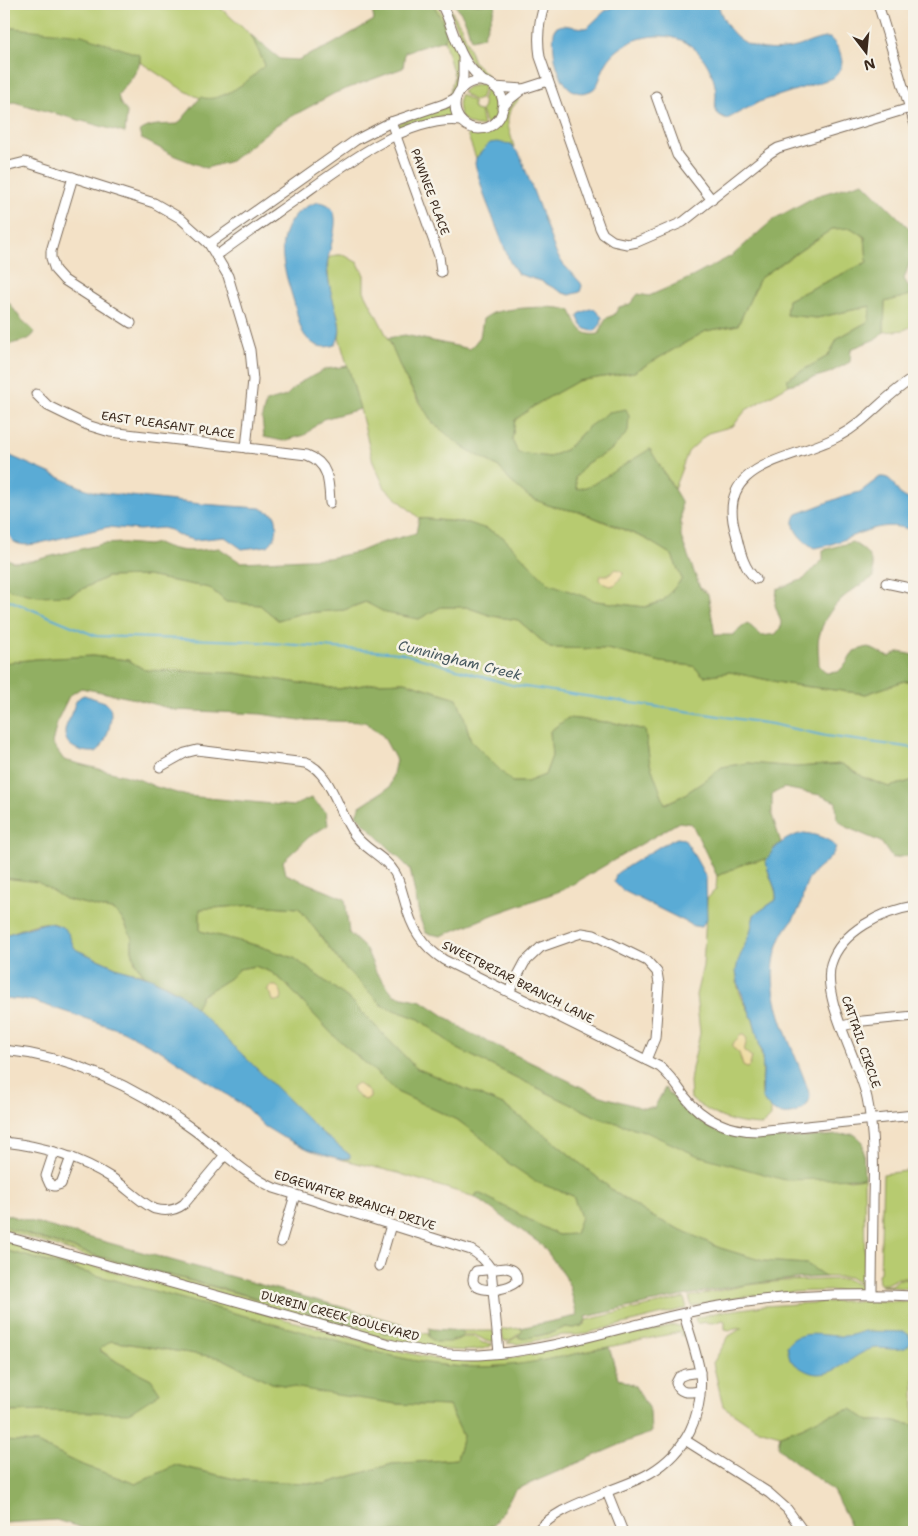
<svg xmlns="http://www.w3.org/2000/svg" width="918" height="1536" viewBox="0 0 918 1536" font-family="'Shantell Sans',sans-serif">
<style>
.green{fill:#b7cb6f;stroke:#797a46}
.forest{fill:#91af62;stroke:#666c40}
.sand{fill:#eeda9e;stroke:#94825e}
.water{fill:#5aabd5;stroke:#4a6a7a}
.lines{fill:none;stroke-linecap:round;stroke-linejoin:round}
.stream{stroke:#5aabd5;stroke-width:2}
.minor-casing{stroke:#7b6a59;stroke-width:11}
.minor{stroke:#fff;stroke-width:9}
.labels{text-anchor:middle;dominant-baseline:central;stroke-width:5;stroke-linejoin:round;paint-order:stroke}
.street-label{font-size:12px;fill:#3b2a1e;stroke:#f7f3e8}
.water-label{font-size:14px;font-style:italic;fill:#46575e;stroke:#f7f3e8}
</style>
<rect width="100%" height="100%" fill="#f7f3e8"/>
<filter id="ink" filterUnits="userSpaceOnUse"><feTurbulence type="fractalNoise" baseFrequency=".02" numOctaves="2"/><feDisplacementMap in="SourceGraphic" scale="10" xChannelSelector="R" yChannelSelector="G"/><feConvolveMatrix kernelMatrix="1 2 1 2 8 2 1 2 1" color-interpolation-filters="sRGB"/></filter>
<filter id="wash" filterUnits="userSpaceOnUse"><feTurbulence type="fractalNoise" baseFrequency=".0096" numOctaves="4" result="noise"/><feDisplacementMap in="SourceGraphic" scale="20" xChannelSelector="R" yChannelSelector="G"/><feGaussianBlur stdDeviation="1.12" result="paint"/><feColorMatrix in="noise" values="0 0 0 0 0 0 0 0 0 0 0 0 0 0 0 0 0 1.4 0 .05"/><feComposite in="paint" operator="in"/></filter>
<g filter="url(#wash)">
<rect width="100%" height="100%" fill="#f3e1c6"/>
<g class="green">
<path d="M4 4H216L251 35 265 65C253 78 224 101 205 99 190 97 154 71 140 62V55L56 33 4 27Z"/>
<path d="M433 4H436C451 25 475 80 448 99L454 76 444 40 447 35 443 23Z"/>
<path d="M446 4H447L461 26 474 62 486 74 487 79 483 77 467 56 458 28Z"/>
<path d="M481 84 485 85 480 99 474 101 462 92 468 87Z"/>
<path d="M487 86C504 96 504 115 486 125L481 111 484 107V103L482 100Z"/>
<path d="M461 94 473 102V106L475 110 480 111 483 126C464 128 453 111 461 94Z"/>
<path d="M517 99 519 100C501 117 509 126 514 147L510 144 486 147 476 158 466 131 456 122 462 124 479 136C483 134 491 133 493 131 503 122 506 108 517 99Z"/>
<path d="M452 105 454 117H442L405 129H400L398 127 399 123Z"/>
<path d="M851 228 865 237 867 262 788 300 786 315 817 318 871 306 869 321 838 338 828 356 788 379 789 385 746 410 733 426 708 433 688 452 674 489 659 464 577 490 575 478 587 463 611 450 588 427 567 449 550 457 518 453 512 440 515 420 537 404 578 381 634 372 706 331 738 325 760 278 832 229Z"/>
<path d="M337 255H344L358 263 364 275V291L392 346 404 376 421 406 461 446 499 467 510 481 550 506 580 512 646 539 672 555 682 579 663 601 645 607 596 601 548 584 503 537 468 523 419 518 385 488 373 462 360 409 339 337C342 324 336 310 332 298 329 285 327 271 328 258Z"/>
<path d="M914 294V325L904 330 884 332 885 302Z"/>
<path d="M147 576 210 588 226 602 260 605 278 620 302 613 344 610 366 602 386 613 419 619 441 607H466L492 616 518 620 550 648 607 649 661 662 693 666 704 676 730 672 787 684 866 694 904 681 914 682V780L889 787 865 778 842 764 796 767 747 763 722 767 703 782 682 796 664 804 650 764 645 730 615 723 568 718 550 731 552 756 545 775 527 782H512L471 741 464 717 457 698 405 682 376 683 338 689 235 673 145 670 128 660 93 656 36 659 4 663V585L10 590 70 595 107 577Z"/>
<path d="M768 859C764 873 778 886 776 900L754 915C752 923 751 932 748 941 742 955 736 965 737 981 738 995 748 1007 753 1020 757 1032 760 1046 762 1058 766 1078 754 1093 771 1108V1117L763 1125C732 1124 716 1117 691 1099L690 1082 692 1068 700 1033 696 995 703 966 707 899 716 889 717 876 748 862Z"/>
<path d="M4 878 38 881 65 899 115 911 123 920 132 938V950L135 963 144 975 118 968 77 950C71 945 71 936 65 930 49 913 21 931 4 935Z"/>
<path d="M252 905 299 908 344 967 383 1006 419 1019 458 1049 597 1117 644 1131 850 1180 864 1178 865 1282 863 1284 859 1283 849 1277H826L807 1264 763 1261 720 1248 653 1217 616 1193 547 1136 503 1105 416 1068 349 999 294 958 259 946 200 931V909Z"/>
<path d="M255 966 271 972 284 982 332 1034 386 1081 397 1092 459 1121 484 1140 504 1160 536 1181 573 1196 581 1217 575 1234 558 1235 477 1193 475 1197 394 1172 340 1159H349L195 1010 201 996 230 978 239 969Z"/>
<path d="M914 1170V1278H898L886 1284H879L878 1274 880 1273 883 1174Z"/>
<path d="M4 1225 34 1237 97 1256 363 1327 370 1325 383 1333 401 1335 403 1330 429 1334V1337L455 1341 462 1337H474L483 1343 493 1344C480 1358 417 1346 397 1342L92 1258 13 1233 4 1229Z"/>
<path d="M4 1241 331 1332 386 1348 436 1359 462 1360 511 1358 620 1333H639L675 1325 683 1328 686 1335 682 1336 680 1332 527 1364 472 1368 422 1363 380 1353 4 1250Z"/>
<path d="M846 1279 859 1285 868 1286C858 1294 839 1290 827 1291 781 1291 737 1297 692 1306L689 1297 747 1285 783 1281Z"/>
<path d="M899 1279 914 1280V1289L881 1286 892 1285Z"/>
<path d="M684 1298 687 1308 579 1335H563L518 1344 507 1343 518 1336 519 1338 539 1336 555 1332 565 1327 573 1328 585 1324 586 1320Z"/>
<path d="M843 1301H914V1425L888 1421H869L851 1409 780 1435 755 1428 723 1406 713 1363 729 1336 742 1328 730 1330 725 1329V1321L722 1320C712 1326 707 1320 697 1324L695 1318 719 1312 763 1306Z"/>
<path d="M520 1328 523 1331 512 1339 504 1341 501 1330Z"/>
<path d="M463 1331H494V1341H486L475 1335H462Z"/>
<path d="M111 1341 221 1358 272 1383 397 1404 449 1406 463 1436 457 1459 392 1464 325 1484 239 1480 176 1465 136 1484 80 1464 37 1443 4 1441V1412L48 1411 160 1393 151 1379 119 1363 99 1349Z"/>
</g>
<g class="forest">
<path d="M371 4H433L443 22 447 35 444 40 405 52 403 68 335 93 276 125 231 161 206 168 175 156 142 139 139 132C150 123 164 125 178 124L201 97C219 105 253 78 265 65L251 35 280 59 298 60 331 45 374 20Z"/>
<path d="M453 4H496L483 37 471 40C467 24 465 15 453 4Z"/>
<path d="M4 27 82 35 140 55C141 71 127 83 118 95L120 103 127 112 125 133 14 102 4 104Z"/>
<path d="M863 182 910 229 914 250 904 279 909 287 914 285V294L885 302 884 332 878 338 851 349 850 362 829 373 789 385 787 379 828 356 838 338 869 321 870 306 817 318 786 315 788 300 867 262 865 237 851 228 832 229 760 278 738 325 706 331 634 372 578 381 537 404 515 420 512 440 518 453 550 457 567 449 588 427 609 412 626 409 629 416 628 432 611 450 587 463 575 478 577 489 590 486 650 449 681 501V537L700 588 708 594 715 635H733L747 623 762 636 776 634 782 625 775 605 777 589 804 579 812 570 823 560V550L852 542C868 551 873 558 874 577 848 592 827 605 819 637 817 645 819 656 819 665L826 673 838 672 846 664 854 651 868 647 889 657 899 652 914 655V682L904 681 866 694 787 684 730 672 704 676 693 666 661 662 607 649 550 648 518 620 492 616 466 607H441L419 619 386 613 365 602 344 610 302 613 278 620 260 605 226 602 210 588 147 576 107 577 70 595 37 596 10 590 4 585V556L13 562 31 561 102 544 124 543 148 545 158 543C180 554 195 551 219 548L240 562 329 558 358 552 377 544 416 533 419 518 468 523 487 529 503 537 548 583 596 601 645 607 663 601 682 579 672 555 646 539 616 526 580 512 550 506 529 497 510 481 499 467 461 446 432 422 404 376 388 338 405 335 470 349 480 337 483 319C486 317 489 315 493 313 508 308 558 304 571 311 578 325 580 337 599 334L606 318 614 315 619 307 630 304 638 294 649 296 692 277 733 255 774 219 816 196Z"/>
<path d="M4 296 21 319 35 332C29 345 12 339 4 349Z"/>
<path d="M348 366 360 409 323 419 305 435 283 441 264 437 262 417 266 402 286 396 299 383 326 369Z"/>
<path d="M93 656 128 660 145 670 235 673 338 689 376 683 405 682 457 698 464 717 471 741 512 782H527L545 775 552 756 550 731 568 718 615 723 645 730 650 764 665 804 682 796 703 782 722 767 748 763 796 767 842 764 865 778 889 787 914 780V855L892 858 881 842 846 827 837 819 836 802 820 795 784 788 772 794V815L781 843 774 848 768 859 748 862 717 876 692 824 679 822 563 890 495 914 441 936 426 933 420 919 410 869 356 815 360 806 390 787 396 760 383 736 365 722 300 720 261 714 175 710 136 699 81 688 69 696 58 719 52 743 64 760 138 779 156 787 187 796 293 806 311 798 326 812 328 825 309 837 283 861 286 874 345 899 349 933 366 949 376 972 394 995 422 1001 468 1032 598 1095 642 1108H654L665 1088C678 1103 700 1125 719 1132 753 1144 817 1136 854 1134L863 1142 864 1178 785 1180 696 1155 644 1131 597 1117 458 1049 419 1019 383 1006 344 967 299 908 252 905 200 909V931L259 946 294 958 349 999 416 1068 503 1105 547 1136 616 1193 653 1217 720 1248 763 1261 807 1264 826 1277C743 1280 666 1300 585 1317L586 1320 582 1326 573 1328 565 1327 555 1332 523 1339 518 1336 523 1331 520 1328 577 1316 570 1287 565 1276 542 1245 475 1197 477 1193 483 1195 558 1235 575 1234 581 1217 573 1196 536 1182 504 1160 484 1140 459 1121 397 1092 386 1081 332 1034 284 982 271 972 255 966 239 969 230 978 201 996 195 1010 181 994 166 985 144 975 136 963 132 950V938L123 920 115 911 65 899 38 882 4 878V663L36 659Z"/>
<path d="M4 1214 403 1324V1332L401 1335C389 1336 379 1331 370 1325L363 1327 340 1322 250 1296 97 1256 11 1229 4 1225Z"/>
<path d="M4 1250 380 1353C410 1360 440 1367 471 1367 518 1368 564 1356 609 1347L618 1378 635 1386 650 1411 651 1433 633 1439 515 1490 494 1525 478 1532H96L56 1520 4 1523V1441L37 1443 80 1464 136 1484 176 1465 239 1480 325 1484 392 1464 457 1459 463 1436 449 1406 397 1404 337 1395 272 1383 221 1358 111 1341 99 1350 119 1363 151 1379 160 1393 129 1413 48 1411 4 1412Z"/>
<path d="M429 1328 433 1329 463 1331 462 1337 450 1342H435L429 1337Z"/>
<path d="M851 1409 869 1421H888L914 1425V1532H852L847 1518 833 1491 784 1453 778 1446 780 1435 800 1428 820 1418Z"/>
</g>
<g class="sand">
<path d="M616 569 622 571 623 574 616 584 611 586 604 584 600 580 601 575H609Z"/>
<path d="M271 986H276C281 989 283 995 281 1001H273L271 994 267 990Z"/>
<path d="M741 1035H744L747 1039 744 1051 752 1057 750 1065 747 1068 743 1066 739 1053 732 1047 734 1042Z"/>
<path d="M357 1083 370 1093V1098L364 1100 354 1093 352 1087Z"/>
</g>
<g class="water">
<path d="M620 4H718C728 42 758 56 796 47 807 44 819 37 830 38 842 50 848 66 833 78L759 102 727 119C723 117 720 116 717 113 714 107 716 100 716 94 715 73 702 50 683 41 657 29 620 39 606 64 601 71 600 86 592 90 560 106 549 48 555 28L562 25 584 28 588 27 605 11Z"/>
<path d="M497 142 510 144 520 155 556 253 563 264 581 283 582 286 580 292 570 295 563 293 541 281 518 274 510 262 484 195 475 164 476 158 486 147 490 143Z"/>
<path d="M318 202C351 204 326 250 327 269 328 278 330 288 332 296 336 312 345 330 335 345 325 348 318 348 310 341 299 333 298 315 294 302 286 275 273 243 293 218 299 210 308 205 318 202Z"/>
<path d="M590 309H594L602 317 601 324 595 331C585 331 581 326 578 317L579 314Z"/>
<path d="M4 453 81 487 95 492 201 504 260 508 275 515C278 527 278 537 268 546L242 549 225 537 194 540 182 537 170 530 162 528 139 530 108 527 36 544C28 545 19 546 13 541 0 526 4 474 4 453Z"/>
<path d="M880 477C893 476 893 486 900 494 904 497 910 500 914 502V531C909 530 904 527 899 527 869 522 843 545 814 548 803 541 787 528 797 514L844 496 860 492Z"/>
<path d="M84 695 105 702C107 704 109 706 110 708 114 719 105 747 96 752 83 753 65 748 65 733 65 726 69 720 72 714 74 706 75 698 84 695Z"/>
<path d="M804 833C814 834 831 839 836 847 831 863 814 868 807 882 803 890 803 899 800 907 795 919 784 929 780 940 758 994 795 1046 810 1096 809 1104 806 1107 799 1111 785 1119 770 1112 762 1098L763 1071 762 1054 753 1020 739 987 736 971 738 961 750 933 754 915 776 900C778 889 767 874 766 861 774 846 787 836 804 833Z"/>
<path d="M677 838 684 839 690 848 706 877 707 919 701 927 694 926 622 890 614 882 616 874 620 871 662 845Z"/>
<path d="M45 923C57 924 67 926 71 940 73 944 73 947 77 950L118 968 151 978 181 994 321 1132 350 1155V1158L340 1159 310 1150 282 1137 264 1126 245 1107 195 1073 161 1051 123 1031 33 1001 4 998V935Z"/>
<path d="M864 1331 905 1332 909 1335 911 1342C904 1356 883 1345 871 1349 852 1355 839 1374 818 1374 808 1374 797 1366 790 1360L787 1346C799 1327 825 1337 844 1336 851 1336 858 1333 864 1331Z"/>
</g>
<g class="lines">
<path class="stream" d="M4 598 96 636 244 641 401 653 512 685 772 724 826 736 914 748"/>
</g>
</g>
<g filter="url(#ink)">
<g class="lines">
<g class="minor-casing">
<g id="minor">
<path d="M441 4C451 21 454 41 464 58 469 68 477 75 484 82"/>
<path d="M545 4C538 22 537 38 540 57L600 228 603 234 613 241 627 244 637 242 683 222 770 153 778 148 910 108"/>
<path d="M878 4 914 122"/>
<circle cx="479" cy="105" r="24"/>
<path d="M494 87 523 89 509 100 502 108"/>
<path d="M461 89 463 77V59"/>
<path d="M523 89 548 81"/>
<path d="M656 96 677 155 712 200"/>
<path d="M391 122 439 256 441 272"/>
<path d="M9 166 25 162 154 203 180 218 209 244 228 276 250 350 253 380 246 448"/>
<path d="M73 177 51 251V258L55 270 64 280 131 323"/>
<path d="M209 244 356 140 391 122 444 104 456 98"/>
<path d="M216 256C243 236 271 217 298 198 340 168 407 115 461 121"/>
<path d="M36 394 48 406 87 425 110 432 307 455C329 463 329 482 330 503"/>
<path d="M756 579C743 568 740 550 736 534 713 460 794 461 839 436 868 421 886 394 914 378"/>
<path d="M886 583 914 589"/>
<path d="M160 767 185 753 197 750 306 763C330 771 339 813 354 834 365 850 385 856 395 873 400 882 402 892 405 902 411 927 422 946 444 960L660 1067C671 1076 677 1086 685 1097 703 1120 729 1131 758 1131L914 1115"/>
<path d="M509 992 525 962 541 947 575 935 582 933 594 935 647 961 657 972 659 984 655 1038 646 1060"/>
<path d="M842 1026 863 1021 914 1016"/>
<path d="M4 1050C75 1057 138 1088 194 1130 221 1150 244 1174 274 1188L471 1250C480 1255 486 1261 491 1269L499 1353"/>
<path d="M4 1142C42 1146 79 1157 112 1178 125 1186 142 1204 155 1209 166 1212 176 1210 184 1204L225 1155"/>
<path d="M54 1152 46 1176 50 1185 55 1186 61 1184 71 1157"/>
<path d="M4 1236 389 1344C419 1351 449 1356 479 1355 559 1351 636 1321 714 1307 779 1295 848 1293 914 1296"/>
<path d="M281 1242 295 1195"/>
<path d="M379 1266 391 1225"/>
<path d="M505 1268C514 1269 517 1272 517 1281 508 1292 461 1296 476 1271Z"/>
<path d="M872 1295C872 1264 873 1232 873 1200 874 1166 874 1132 867 1098 859 1061 821 999 831 964 841 931 883 911 914 906"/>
<path d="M700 1372 686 1374 679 1377 676 1383C680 1395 690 1392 700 1391"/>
<path d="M685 1440 769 1493 787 1509 803 1531"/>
<path d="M607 1492 623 1532"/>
<path d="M536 1532C553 1512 577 1504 601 1494 617 1487 635 1482 650 1473 686 1452 704 1414 700 1373 697 1353 689 1333 684 1314"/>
</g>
</g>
<use href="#minor" class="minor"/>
</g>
</g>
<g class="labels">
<g class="street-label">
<text transform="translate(430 192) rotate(70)">PAWNEE PLACE</text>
<text transform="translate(168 425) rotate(8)">EAST PLEASANT PLACE</text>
<text transform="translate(518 982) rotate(27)">SWEETBRIAR BRANCH LANE</text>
<text transform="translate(861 1042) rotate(71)">CATTAIL CIRCLE</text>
<text transform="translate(355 1200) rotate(18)">EDGEWATER BRANCH DRIVE</text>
<text transform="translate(340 1316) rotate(15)">DURBIN CREEK BOULEVARD</text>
</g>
<g class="water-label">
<text transform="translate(460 660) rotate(14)">Cunningham Creek</text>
</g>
</g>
<rect width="918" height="1536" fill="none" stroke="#f7f3e8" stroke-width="20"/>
<g transform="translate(866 52) rotate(164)" stroke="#f7f3e8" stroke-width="4" paint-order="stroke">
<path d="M0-4L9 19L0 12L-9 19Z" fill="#3b2a1e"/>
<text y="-8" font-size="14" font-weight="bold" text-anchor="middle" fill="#3b2a1e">N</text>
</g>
</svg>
